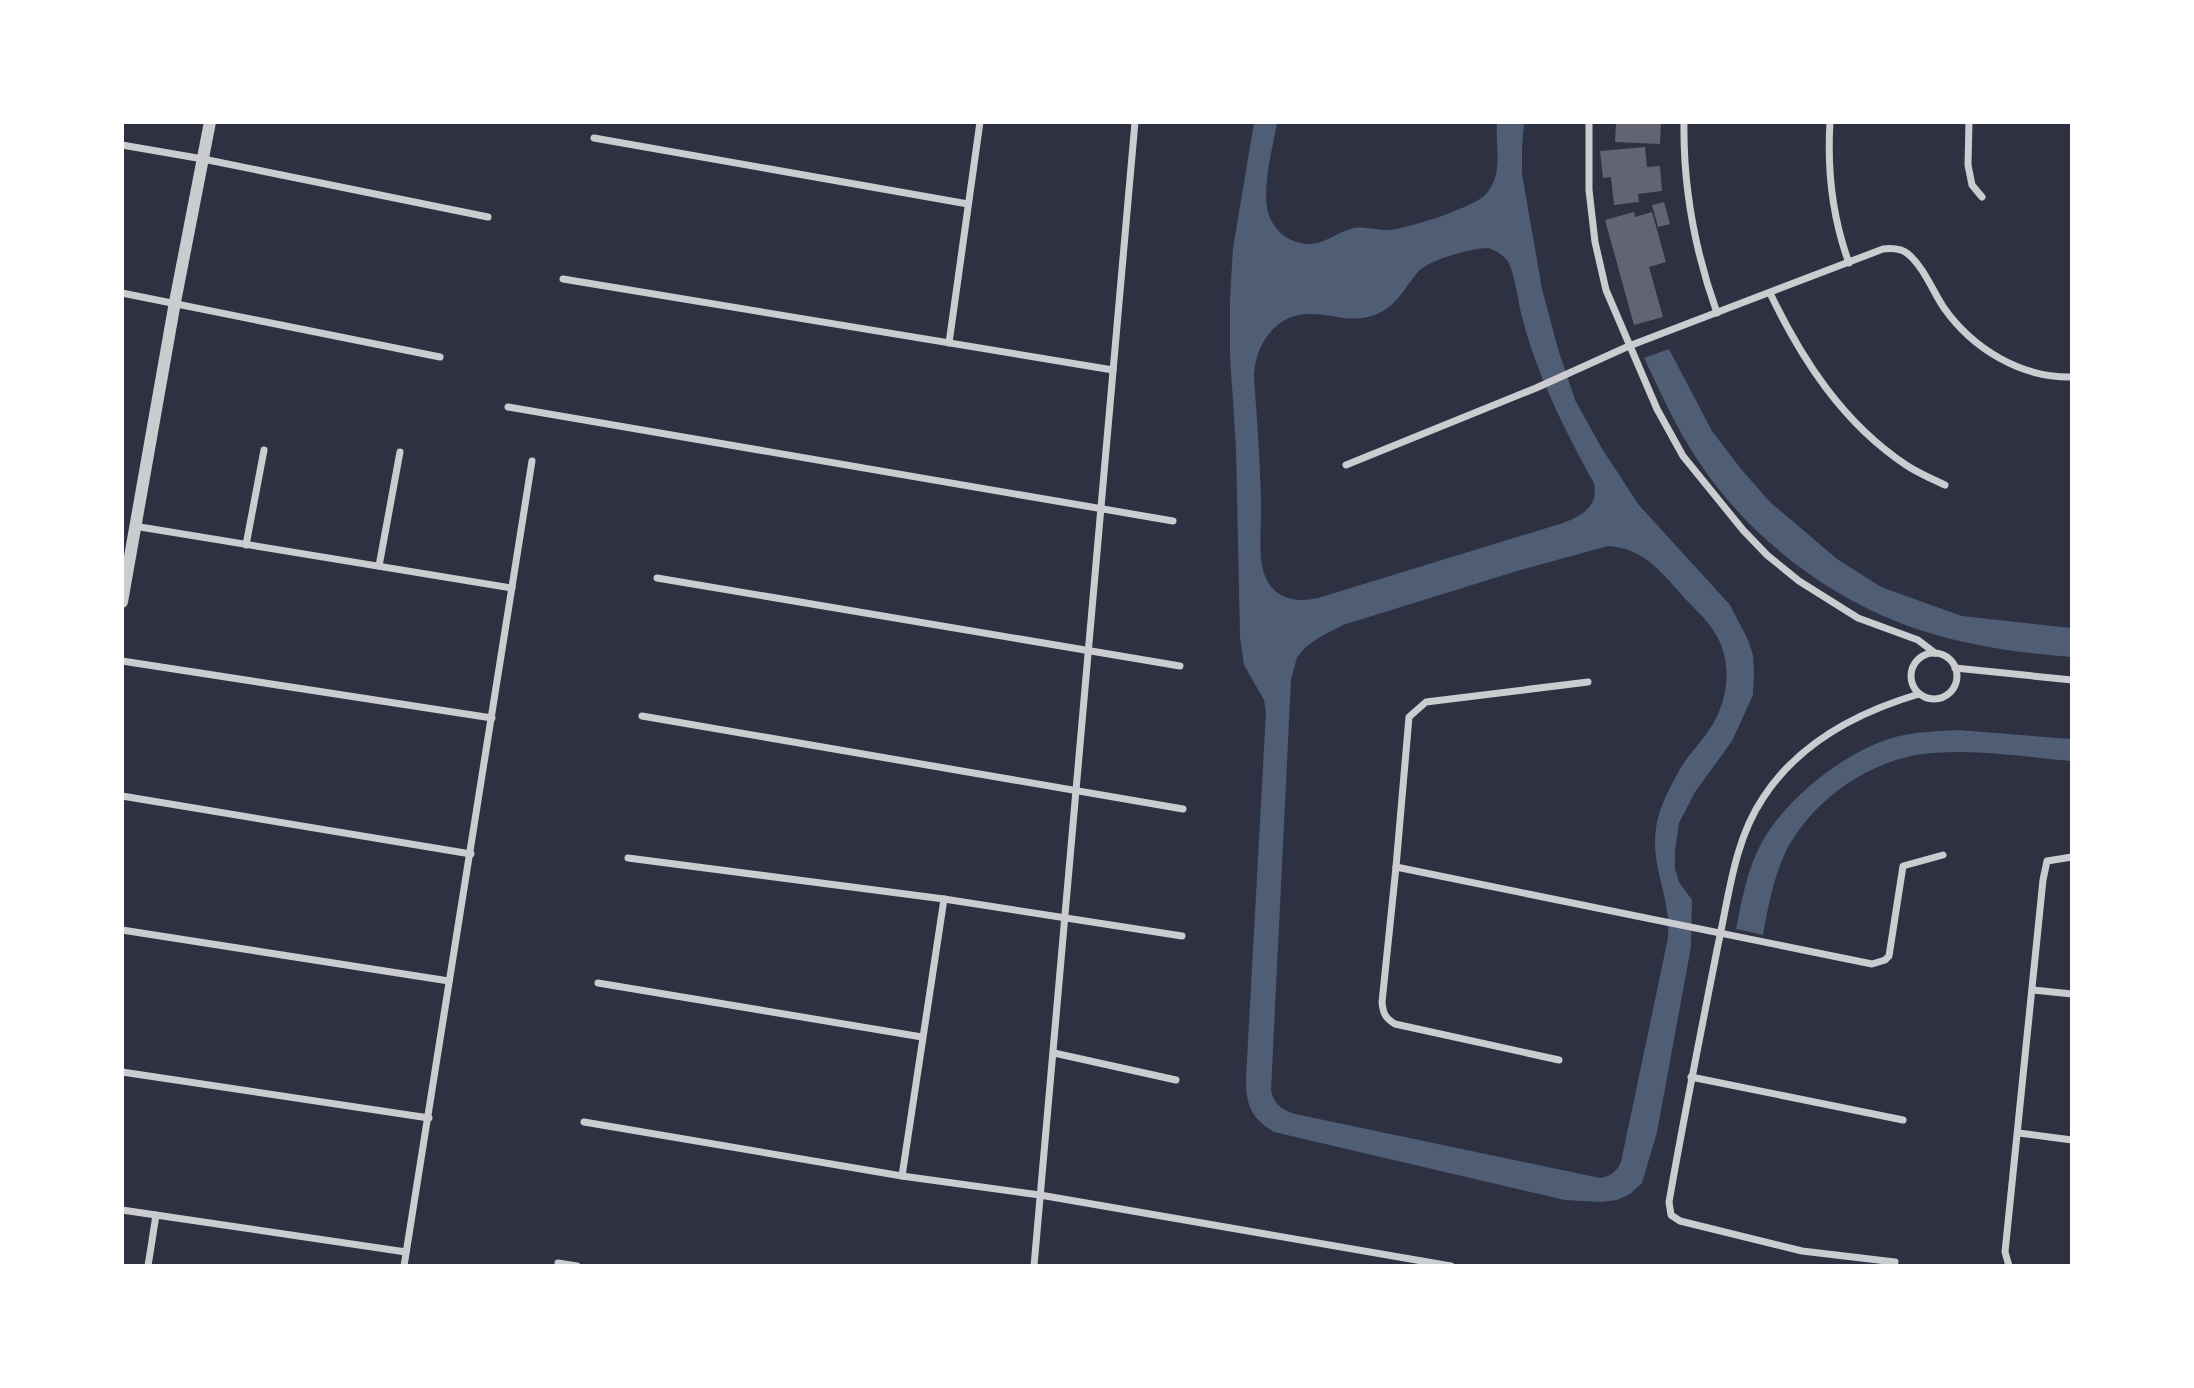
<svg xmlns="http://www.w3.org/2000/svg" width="2194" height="1388" viewBox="0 0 2194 1388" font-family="'Exo 2',sans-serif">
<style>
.water{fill:#4f5d75;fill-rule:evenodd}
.building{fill:#626471}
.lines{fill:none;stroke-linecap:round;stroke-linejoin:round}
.minor{stroke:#caccd0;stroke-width:7}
.tertiary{stroke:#caccd0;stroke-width:12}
</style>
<rect width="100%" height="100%" fill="#2d3142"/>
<g class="water">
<path d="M1254 123H1277C1273 148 1258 199 1272 222 1280 235 1290 242 1306 244 1324 245 1334 234 1350 229 1362 225 1375 230 1387 230 1404 230 1476 207 1486 194 1504 174 1495 147 1497 123H1524L1522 146V174L1542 289 1558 349 1575 400 1601 447 1638 504 1730 605 1748 640 1753 655 1754 672 1753 695 1732 741 1695 792 1679 823 1675 852V869L1679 882 1692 900 1691 947 1657 1132 1642 1183 1630 1194 1617 1200 1600 1202 1565 1200 1274 1132C1250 1117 1246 1105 1246 1078L1266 712 1264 700 1244 665 1240 637 1236 448 1230 355V298L1233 248ZM1489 248C1496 251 1502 254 1507 260 1515 272 1518 302 1522 317 1537 375 1565 431 1594 483 1599 507 1581 516 1563 523L1318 598C1296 603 1274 599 1265 576 1257 557 1262 523 1261 501 1260 460 1257 419 1254 378 1254 346 1275 313 1311 314 1337 314 1352 325 1379 313 1399 304 1405 286 1419 271 1431 259 1472 248 1489 248ZM1608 546C1642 548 1660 570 1681 594 1691 606 1705 617 1713 630 1734 660 1729 701 1709 730 1700 744 1688 755 1680 769 1671 785 1661 804 1657 822 1650 859 1663 879 1667 912 1669 920 1668 930 1668 938L1621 1162C1616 1172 1611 1176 1600 1178L1300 1115C1285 1112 1274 1106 1271 1090L1291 680 1297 657 1307 646 1320 637 1343 625 1517 571Z"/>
<path d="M1669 349 1712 431 1741 469 1770 502 1837 559 1881 587 1962 616 2071 628V657C2021 653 1968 646 1920 630 1832 601 1750 539 1699 462 1677 430 1661 393 1644 358Z"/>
<path d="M1958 730 2071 739V761C2026 757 1979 749 1933 753 1873 757 1812 799 1785 853 1773 880 1768 907 1763 935L1736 929C1742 900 1747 869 1762 842 1787 797 1849 748 1899 736 1918 732 1938 731 1958 730Z"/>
</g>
<g class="building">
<path d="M1616 122H1661L1660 144 1615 142Z"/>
<path d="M1645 147 1647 167 1660 166 1662 191 1638 194 1639 202 1614 205 1611 177 1603 178 1600 151Z"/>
<path d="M1664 202 1670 224 1658 227 1652 205Z"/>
<path d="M1634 212 1635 217 1652 212 1666 262 1649 267 1663 317 1634 325 1605 220Z"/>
</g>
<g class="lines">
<g class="minor">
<path d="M1589 122V190L1595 242 1606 290 1657 409 1683 456 1743 530 1767 555 1799 581 1858 618 1918 640 1935 653"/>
<path d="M1684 122C1683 189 1695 251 1717 313"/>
<path d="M1830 122C1827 171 1832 217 1849 263"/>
<path d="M1969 122 1968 165 1972 185 1982 197"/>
<path d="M594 138 968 204"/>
<path d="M122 145 203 159 488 217"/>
<path d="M563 279 1113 370"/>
<path d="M122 293 440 357"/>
<path d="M1770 293C1802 360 1843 423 1906 465 1918 473 1932 479 1945 485"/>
<path d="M949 343 980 122"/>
<path d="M508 407 1173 521"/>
<path d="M1346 465 1536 388 1629 346 1883 249C1892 248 1901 248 1908 254 1924 267 1933 292 1944 308 1973 349 2021 378 2072 377"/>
<path d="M134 526 512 588"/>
<path d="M246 545 264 450"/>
<path d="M379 566 400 452"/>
<path d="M657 578 1180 666"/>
<circle cx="1934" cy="676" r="23"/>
<path d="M122 661 492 718"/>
<path d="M1955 668 2072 680"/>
<path d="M642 716 1183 809"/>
<path d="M122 796 471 854"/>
<path d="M628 858 944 899 1182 936"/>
<path d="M1396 867 1872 964 1885 960 1889 956 1903 866 1943 855"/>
<path d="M122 930 449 981"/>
<path d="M598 983 922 1037"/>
<path d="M2033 990 2072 994"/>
<path d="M1054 1053 1176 1080"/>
<path d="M1559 1060 1395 1024C1385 1018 1383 1013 1382 1002L1396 867 1409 717 1426 702 1588 682"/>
<path d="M122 1072 429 1118"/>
<path d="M1691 1077 1903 1120"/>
<path d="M584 1122 902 1176 1040 1195 1451 1266"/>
<path d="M2019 1133 2072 1140"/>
<path d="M902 1176 944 899"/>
<path d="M122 1210 406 1252"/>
<path d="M1895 1262 1802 1251 1680 1221 1671 1215 1669 1202C1684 1116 1701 1031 1718 945 1729 896 1734 841 1763 798 1799 742 1858 712 1919 694"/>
<path d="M558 1263 577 1266"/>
<path d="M148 1266 156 1215"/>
<path d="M404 1266 532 461"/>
<path d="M1034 1266 1135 122"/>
<path d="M2009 1266 2005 1252 2043 880 2047 861 2072 857"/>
</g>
<path class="tertiary" d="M122 602 175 302 210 122"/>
</g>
<rect width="2194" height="1388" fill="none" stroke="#ffffff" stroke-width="248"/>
</svg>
